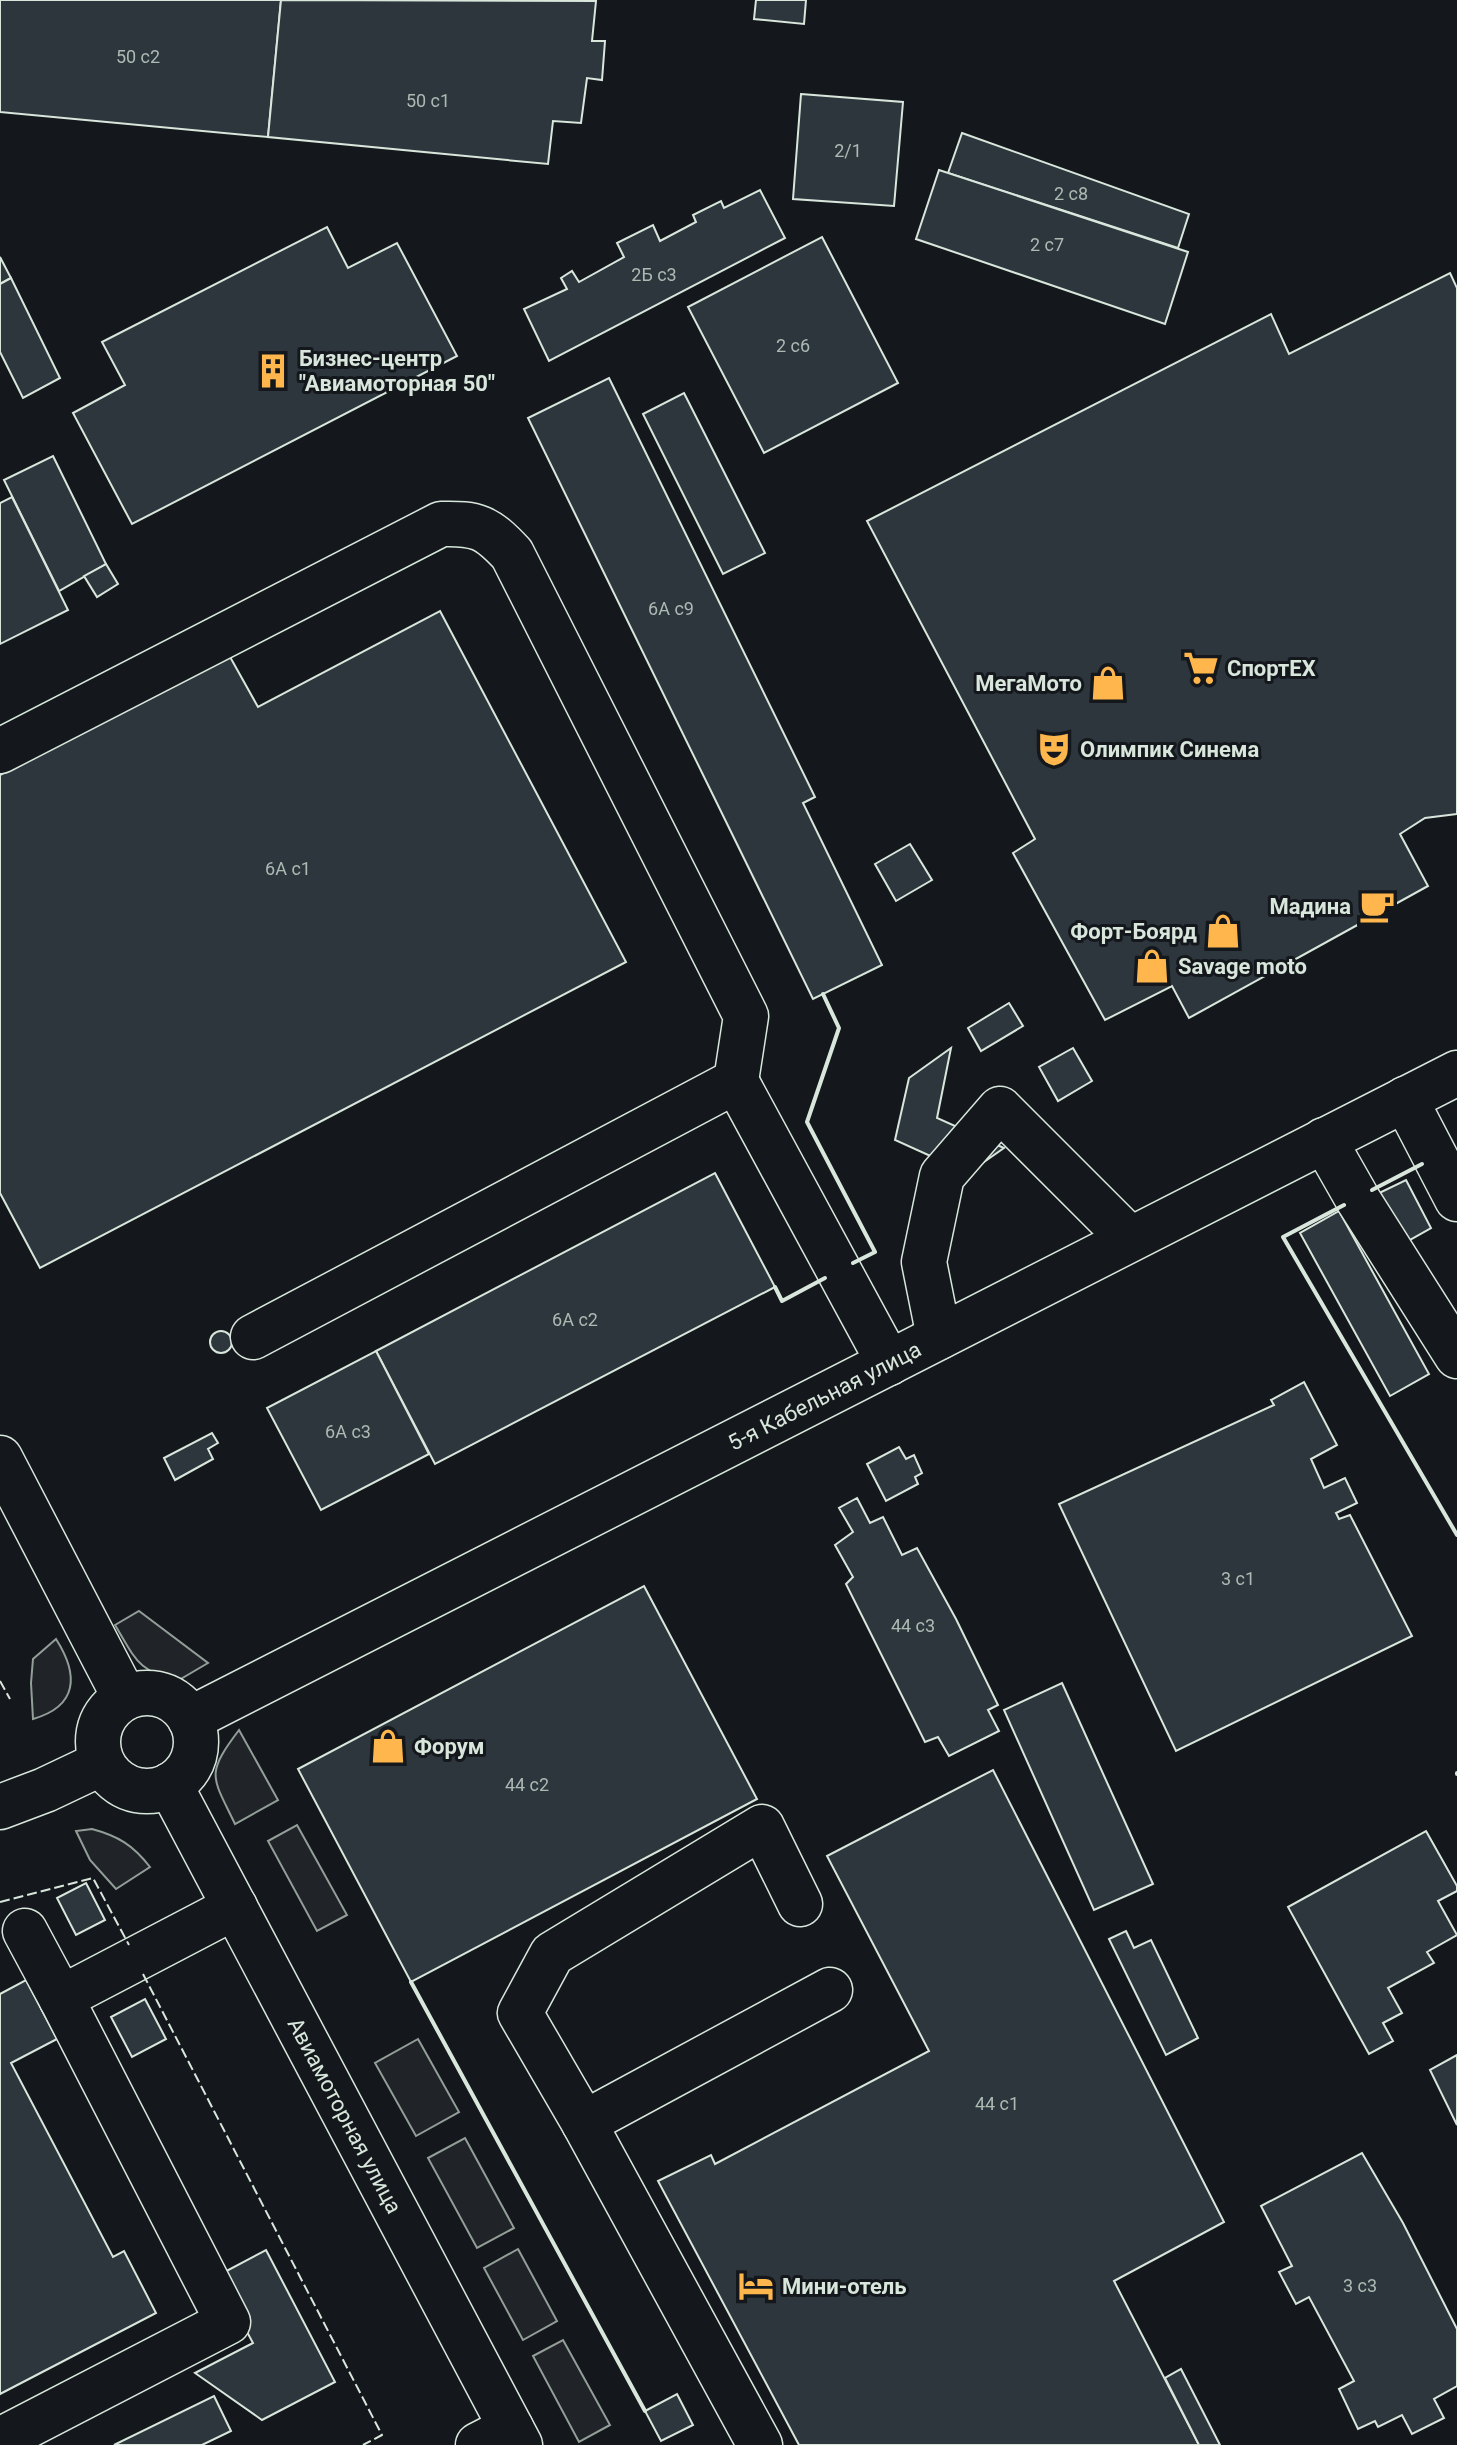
<svg xmlns="http://www.w3.org/2000/svg" width="1457" height="2445" viewBox="0 0 1457 2445" font-family="Roboto,sans-serif">
<style>
.green{fill:#202428;stroke:#939e99;stroke-width:2}
.building{fill:#2c363c;stroke:#d8e6dc;stroke-width:2}
.lines{fill:none;stroke-linecap:round;stroke-linejoin:round}
.minor-casing{stroke:#d8e6dc;stroke-width:47}
.minor{stroke:#14181c;stroke-width:44}
.fence{stroke:#d8e6dc;stroke-width:2;stroke-dasharray:10 4;stroke-linecap:butt}
.wall{stroke:#d8e6dc;stroke-width:4}
.labels{text-anchor:middle;dominant-baseline:central;stroke-width:6;stroke-linejoin:round;paint-order:stroke}
.number-label{font-size:18px;fill:#adbab4}
.poi-label{font-size:22px;font-weight:bold;fill:#d8e6dc;stroke:#14181c;text-anchor:start}
.street-label{font-size:22px;fill:#d8e6dc;stroke:#14181c}
</style>
<rect width="100%" height="100%" fill="#14181c"/>
<g class="green">
<path d="M139 1611 208 1663 179 1680C138 1673 135 1658 115 1625Z"/>
<path d="M56 1639C79 1675 78 1706 33 1719L31 1683 33 1659Z"/>
<path d="M239 1730 278 1800 235 1824C212 1776 205 1775 239 1730Z"/>
<path d="M297 1825 347 1915 317 1931 268 1841Z"/>
<path d="M92 1829C118 1836 133 1845 150 1867L116 1889 90 1860 76 1831Z"/>
<path d="M418 2039 459 2112 416 2136 375 2063Z"/>
<path d="M465 2138 514 2228 477 2248 428 2158Z"/>
<path d="M518 2249 557 2321 523 2340 484 2268Z"/>
<path d="M563 2340 610 2425 579 2442 533 2356Z"/>
</g>
<g class="building">
<path d="M0 0H281L268 137 0 112Z"/>
<path d="M281 0 596 1 592 41H605L602 80 587 78 581 123 553 121 548 164 268 137Z"/>
<path d="M756 0H806L804 24 754 19Z"/>
<path d="M801 94 903 102 894 206 793 199Z"/>
<path d="M962 133 1189 214 1178 248 948 173Z"/>
<path d="M939 170 1188 252 1165 324 916 239Z"/>
<path d="M760 190 785 238 549 361 524 309 567 289 561 278 572 271 579 282 624 257 617 243 653 225 660 241 696 222 693 215 721 201 724 208Z"/>
<path d="M327 227 348 268 397 243 457 356 132 524 73 413 125 385 102 342Z"/>
<path d="M822 237 898 383 764 453 688 307Z"/>
<path d="M0 257 11 278 0 284Z"/>
<path d="M1450 273 1457 288V814L1425 818 1400 834 1428 886 1189 1018 1172 986 1105 1020 1013 853 1035 839 867 521 1271 314 1289 354Z"/>
<path d="M11 278 60 378 23 398 0 352V284Z"/>
<path d="M609 378 815 797 803 803 882 965 813 999 528 418Z"/>
<path d="M684 393 765 553 723 574 643 414Z"/>
<path d="M53 456 106 564 59 591 4 480Z"/>
<path d="M12 497 68 610 0 644V503Z"/>
<path d="M106 564 118 584 97 597 84 576Z"/>
<path d="M440 611 626 962 40 1268 0 1193V775L229 655 258 707Z"/>
<path d="M910 844 932 880 896 901 875 864Z"/>
<path d="M1009 1003 1023 1026 981 1051 968 1028Z"/>
<path d="M951 1048 937 1118 1004 1148 968 1173 895 1140 909 1078Z"/>
<path d="M1073 1048 1092 1081 1058 1101 1039 1067Z"/>
<path d="M715 1173 775 1287 435 1464 376 1351Z"/>
<path d="M1406 1180 1431 1228 1399 1246 1373 1196Z"/>
<path d="M1339 1211 1429 1374 1390 1396 1300 1233Z"/>
<circle cx="221" cy="1342" r="11"/>
<path d="M376 1351 429 1454 321 1510 267 1408Z"/>
<path d="M1304 1382 1337 1445 1311 1459 1324 1488 1345 1478 1357 1503 1336 1513 1339 1519 1350 1515 1412 1636 1176 1751 1059 1504 1274 1405 1271 1400Z"/>
<path d="M212 1433 218 1443 208 1449 213 1459 175 1480 164 1458Z"/>
<path d="M899 1447 906 1459 914 1455 922 1473 915 1477 918 1484 886 1501 867 1464Z"/>
<path d="M857 1498 870 1523 883 1517 902 1555 917 1548 956 1619 998 1705 988 1710 999 1731 949 1756 938 1737 925 1742 846 1584 853 1577 835 1545 853 1532 839 1508Z"/>
<path d="M644 1586 757 1799 411 1982 298 1769Z"/>
<path d="M1062 1683 1153 1884 1094 1910 1004 1710Z"/>
<path d="M993 1770 1224 2222 1114 2281 1199 2445H799L658 2181 711 2155 715 2164 929 2051 827 1856Z"/>
<path d="M1426 1831 1457 1886V1891L1438 1901 1457 1935 1427 1952 1434 1963 1388 1988 1402 2013 1383 2023 1393 2041 1369 2054 1288 1907Z"/>
<path d="M86 1883 105 1920 76 1935 57 1898Z"/>
<path d="M1126 1931 1134 1948 1151 1940 1198 2038 1166 2055 1109 1939Z"/>
<path d="M26 1980 57 2039 11 2063 113 2257 124 2251 156 2313 0 2394V1994Z"/>
<path d="M145 1999 166 2039 132 2057 111 2017Z"/>
<path d="M1457 2055V2125L1430 2070Z"/>
<path d="M1362 2153 1403 2223 1457 2329V2386L1434 2399 1444 2418 1412 2434 1402 2415 1378 2427 1375 2421 1358 2429 1339 2389 1354 2381 1309 2297 1296 2304 1279 2272 1292 2266 1261 2206Z"/>
<path d="M266 2250 335 2382 262 2420 195 2373 253 2343 217 2276Z"/>
<path d="M1181 2369 1220 2445H1199L1165 2378Z"/>
<path d="M677 2394 693 2425 661 2441 645 2411Z"/>
<path d="M214 2396 231 2431 202 2445H114Z"/>
</g>
<g class="lines">
<g class="minor-casing">
<g id="minor">
<path d="M0 751 441 524C477 523 487 527 512 554L746 1016 736 1081"/>
<path d="M1405 1099 1457 1199"/>
<path d="M1324 1140 1357 1198 1457 1356"/>
<path d="M253 1337 736 1081 889 1363"/>
<path d="M939 1337 924 1262 942 1176 1000 1109 1130 1239"/>
<path d="M0 1458 125 1698"/>
<circle cx="147" cy="1742" r="49"/>
<path id="s1" d="M190 1719 1457 1073"/>
<path id="s2" d="M170 1785 520 2445"/>
<path d="M0 1807 45 1790 102 1763"/>
<path d="M25 1931 61 1998"/>
<path d="M584 2123 830 1990"/>
<path d="M0 2440 228 2322 61 1998 235 1907"/>
<path d="M478 2445 511 2428"/>
<path d="M760 2445 584 2123 520 2013 552 1954 762 1827 800 1904"/>
</g>
</g>
<use href="#minor" class="minor"/>
<g class="fence">
<path d="M0 1681 10 1699"/>
<path d="M0 1902 93 1878 129 1945"/>
<path d="M143 1974 382 2435 363 2445"/>
</g>
<g class="wall">
<path d="M823 994 839 1028 807 1122 875 1252 853 1263"/>
<path d="M1372 1190 1422 1164"/>
<path d="M1344 1205 1283 1237 1457 1535"/>
<path d="M775 1287 782 1301 825 1278"/>
<path d="M1457 1773V1774"/>
<path d="M411 1982 645 2411"/>
</g>
</g>
<defs>
<g id="building-bare" transform="scale(2.76)"><path d="M-4-6H4V6H1V3H-1V6H-4ZM-2.5-4.3h1.7v1.8h-1.7ZM.8-4.3h1.7v1.8H.8ZM-2.5-1h1.7V.8h-1.7ZM.8-1h1.7V.8H.8Z" fill="#ffb74d" stroke="#14181c" stroke-width="2.5" paint-order="stroke"/></g>
<g id="supermarket-bare" transform="scale(2.76)"><path d="M-6-5.5h2.5l.6 2H6L4.5 2H-2.5L-4.4-4H-6ZM-1.5 3.2a1.3 1.3 0 1 0 .1 0ZM3 3.2a1.3 1.3 0 1 0 .1 0Z" fill="#ffb74d" stroke="#14181c" stroke-width="2.5" paint-order="stroke"/></g>
<g id="shop-bare" transform="scale(2.76)"><path d="M-5-2.5h2.3a2.7 3.5 0 0 1 5.4 0H5L5.5 6h-11ZM-1.5-2.5h3a1.5 2.3 0 0 0-3 0Z" fill="#ffb74d" stroke="#14181c" stroke-width="2.5" paint-order="stroke"/></g>
<g id="theatre-bare" transform="scale(2.76)"><path d="M-5-5.5Q0-4 5-5.5V0Q5 5 0 6Q-5 5-5 0ZM-3.3-2.5H-1v1.5H-3.3ZM1-2.5H3.3v1.5H1ZM-2.8 1Q0 5.5 2.8 1Z" fill="#ffb74d" stroke="#14181c" stroke-width="2.5" paint-order="stroke"/></g>
<g id="cafe-bare" transform="scale(2.76)"><path d="M-5.5-4.5H6V0H3Q3 3.5 0 3.5H-2.5Q-5.5 3.5-5.5 0ZM3-3.2v2h1.7v-2ZM-6 4.5H4V6H-6Z" fill="#ffb74d" stroke="#14181c" stroke-width="2.5" paint-order="stroke"/></g>
<g id="hotel-bare" transform="scale(2.76)"><path d="M-6-4.5h1.5V1H6V5H4.5V3h-9V5H-6ZM-4 0a1.8 1.8 0 1 1 3.6 0ZM.5 0V-2.5h3Q6-2.5 6 0Z" fill="#ffb74d" stroke="#14181c" stroke-width="2.5" paint-order="stroke"/></g>
</defs>
<g fill-rule="evenodd">
<use href="#building-bare" x="273" y="371"/>
<use href="#supermarket-bare" x="1201" y="668"/>
<use href="#shop-bare" x="1108" y="683"/>
<use href="#theatre-bare" x="1054" y="749"/>
<use href="#cafe-bare" x="1377" y="906"/>
<use href="#shop-bare" x="1223" y="931"/>
<use href="#shop-bare" x="1152" y="966"/>
<use href="#shop-bare" x="388" y="1746"/>
<use href="#hotel-bare" x="756" y="2286"/>
</g>
<g class="labels">
<g class="number-label">
<text x="138" y="56">50 с2</text>
<text x="428" y="100">50 с1</text>
<text x="848" y="150">2/1</text>
<text x="1071" y="193">2 с8</text>
<text x="1047" y="244">2 с7</text>
<text x="654" y="274">2Б с3</text>
<text x="793" y="345">2 с6</text>
<text x="671" y="608">6А с9</text>
<text x="288" y="868">6А с1</text>
<text x="575" y="1319">6А с2</text>
<text x="348" y="1431">6А с3</text>
<text x="1238" y="1578">3 с1</text>
<text x="913" y="1625">44 с3</text>
<text x="527" y="1784">44 с2</text>
<text x="997" y="2103">44 с1</text>
<text x="1360" y="2285">3 с3</text>
</g>
<g class="poi-label">
<text x="299" y="358">Бизнес-центр<tspan x="299" dy="25">"Авиамоторная 50"</tspan></text>
<text x="1227" y="668">СпортEX</text>
<text x="1082" y="683" text-anchor="end">МегаМото</text>
<text x="1080" y="749">Олимпик Синема</text>
<text x="1351" y="906" text-anchor="end">Мадина</text>
<text x="1197" y="931" text-anchor="end">Форт-Боярд</text>
<text x="1178" y="966">Savage moto</text>
<text x="414" y="1746">Форум</text>
<text x="782" y="2286">Мини-отель</text>
</g>
<g class="street-label">
<text stroke="none"><textPath href="#s1" startOffset="712">5-я Кабельная улица</textPath></text>
<text stroke="none"><textPath href="#s2" startOffset="374">Авиамоторная улица</textPath></text>
</g>
</g>
</svg>
